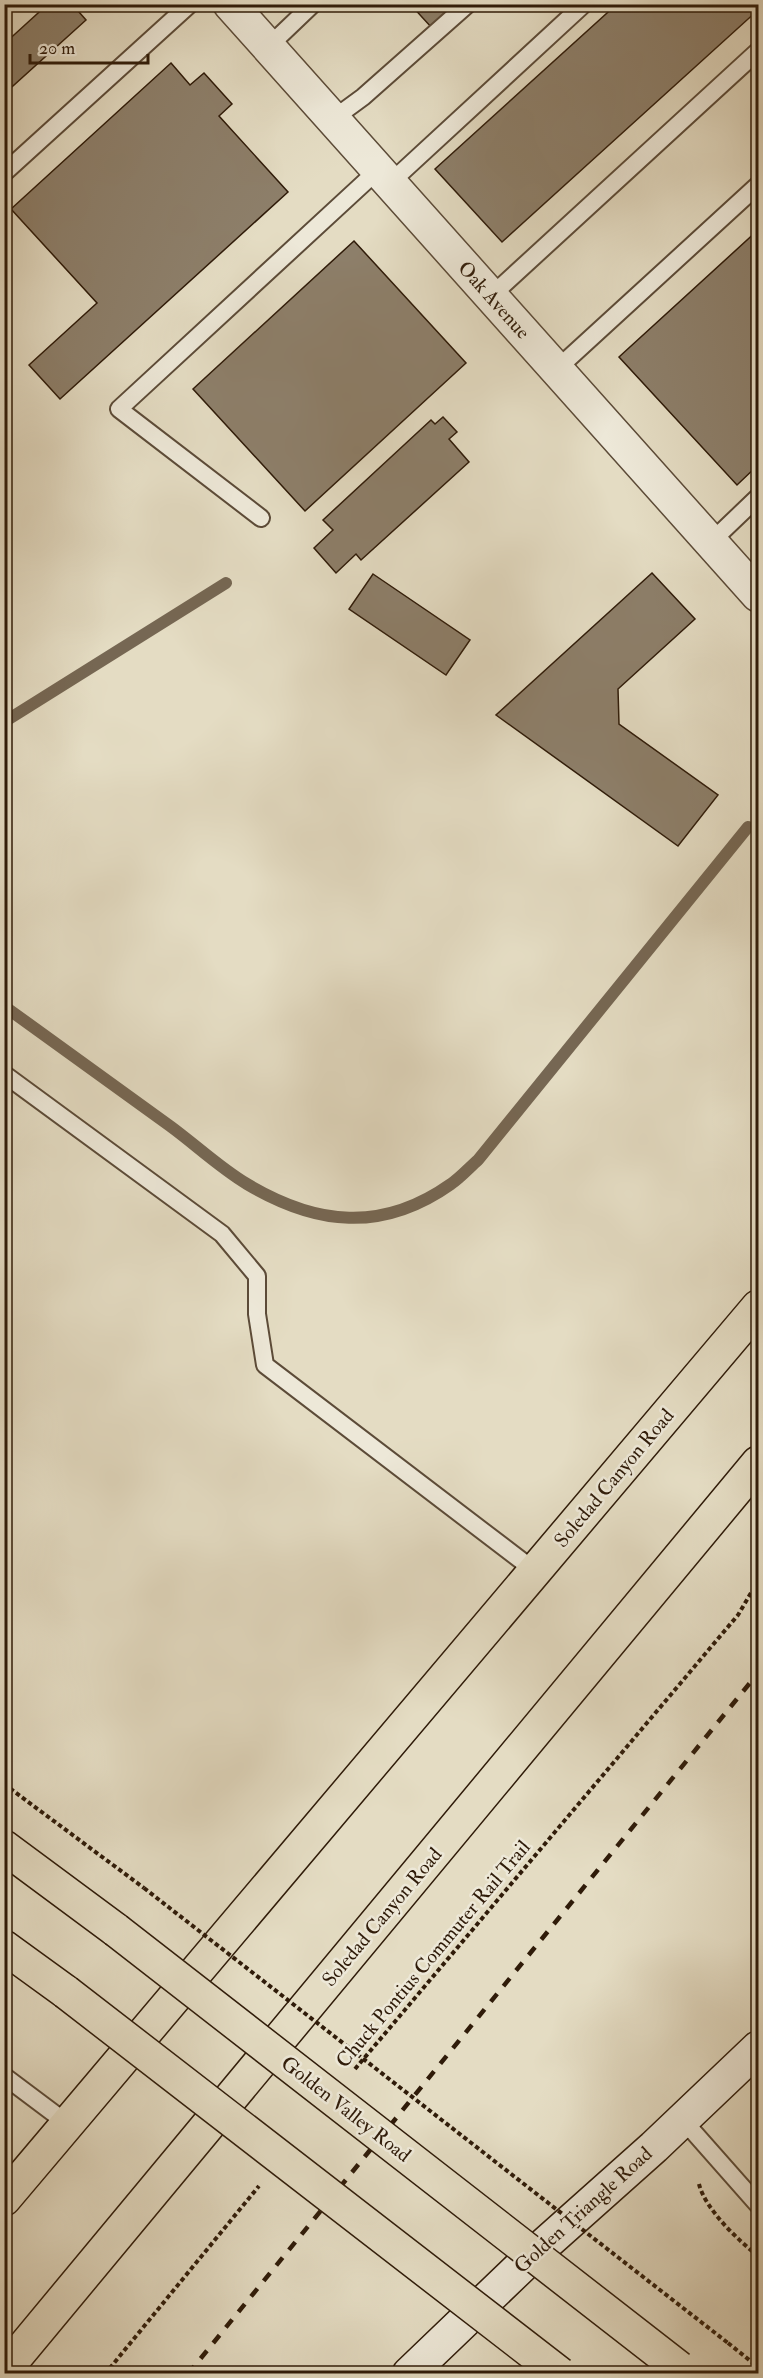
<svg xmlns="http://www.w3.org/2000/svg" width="763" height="2378" viewBox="0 0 763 2378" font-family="'IM FELL Double Pica',serif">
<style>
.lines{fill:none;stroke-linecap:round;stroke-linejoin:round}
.stream{stroke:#766753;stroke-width:12}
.building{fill:#8d7f6a;stroke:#2f1b09;stroke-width:1.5}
.lane-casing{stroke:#5c4b38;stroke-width:20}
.street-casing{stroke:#5c4b38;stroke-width:36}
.secondary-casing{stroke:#2f1b09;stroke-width:36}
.primary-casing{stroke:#2f1b09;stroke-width:36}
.path{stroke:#2f1b09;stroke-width:4;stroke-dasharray:4.5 3;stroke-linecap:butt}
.lane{stroke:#ede8d8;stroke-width:16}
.street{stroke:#ede8d8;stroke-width:33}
.secondary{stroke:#ede8d8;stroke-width:33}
.primary{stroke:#e4dcc3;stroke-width:33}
.rail{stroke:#2f1b09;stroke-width:4.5;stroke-dasharray:10 10;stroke-linecap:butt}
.primary-bridge-casing{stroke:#2f1b09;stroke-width:36;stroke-linecap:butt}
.path-bridge{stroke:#2f1b09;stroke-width:4;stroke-dasharray:4.5 3;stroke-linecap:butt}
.primary-bridge{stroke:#e4dcc3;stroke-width:33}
.labels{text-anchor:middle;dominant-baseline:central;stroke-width:5;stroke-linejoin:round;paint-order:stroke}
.street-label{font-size:20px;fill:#2f1b09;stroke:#ede8d8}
</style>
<rect width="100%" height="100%" fill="#e4dcc3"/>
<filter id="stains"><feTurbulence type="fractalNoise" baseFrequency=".00333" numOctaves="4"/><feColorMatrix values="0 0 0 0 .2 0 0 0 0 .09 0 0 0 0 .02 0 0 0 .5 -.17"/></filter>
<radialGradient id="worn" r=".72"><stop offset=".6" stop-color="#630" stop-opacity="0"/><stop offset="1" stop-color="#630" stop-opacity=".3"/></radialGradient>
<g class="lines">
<g class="stream">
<path d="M4 722 226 583"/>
<path d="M4 1006C60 1046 115 1086 170 1126 196 1145 220 1168 247 1184 316 1225 382 1233 451 1184 460 1178 469 1168 478 1160L748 827"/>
</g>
</g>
<g class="building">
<path d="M48 4H72L86 20 4 94V44Z"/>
<path d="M410 4H458L432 28Z"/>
<path d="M617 4H758V10L502 242 435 169Z"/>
<path d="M171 63 190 85 204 73 232 104 219 116 288 192 60 399 29 365 97 303 11 209Z"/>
<path d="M758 230V465L737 485 619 357Z"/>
<path d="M354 241 466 363 305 511 193 389Z"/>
<path d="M443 417 457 432 449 439 469 462 361 560 356 554 336 573 314 548 333 530 323 520 431 420 435 424Z"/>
<path d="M652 573 695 619 618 689 619 724 718 795 678 846 496 715Z"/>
<path d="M373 574 470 640 446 675 349 609Z"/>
</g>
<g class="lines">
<g class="lane-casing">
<g id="lane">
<path d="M268 47 313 4"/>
<path d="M333 119 363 97 468 4"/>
<path d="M4 173 190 4"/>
<path d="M390 183 584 4"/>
<path d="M491 296 758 51"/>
<path d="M557 369 758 185"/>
<path d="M261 518 119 409 378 170"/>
<path d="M711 542 758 497"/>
<path d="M4 1074 222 1234 257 1276V1314L265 1365 535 1571"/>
<path d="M4 2076 68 2124"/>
<path d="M683 2120 758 2205"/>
</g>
</g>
<g class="street-casing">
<path id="street" d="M230 4 758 595"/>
</g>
<g class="secondary-casing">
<path id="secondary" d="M409 2374 534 2254 654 2147 758 2048"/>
</g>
<g class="primary-casing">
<g id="primary">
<path d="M4 1847 116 1930"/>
<path d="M4 1947 66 1992"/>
<path d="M4 2199 758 1307"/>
<path d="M4 2371 758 1463"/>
</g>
</g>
<g class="path">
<path d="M4 1784 144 1888"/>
<path d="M355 2069 738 1615 758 1581"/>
<path d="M699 2184C705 2209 738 2240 758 2256"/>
<path d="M728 2343 758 2367"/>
<path d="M105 2374 259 2186"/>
</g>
<use href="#lane" class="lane"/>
<use href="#street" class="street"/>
<use href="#secondary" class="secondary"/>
<use href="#primary" class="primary"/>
<path class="rail" d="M188 2374 758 1673"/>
<g class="primary-bridge-casing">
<g id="primary-bridge">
<path d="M116 1930 679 2368"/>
<path d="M66 1992 560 2374"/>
</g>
</g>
<path class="path-bridge" d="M144 1888 728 2343"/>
<use href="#primary-bridge" class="primary-bridge"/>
</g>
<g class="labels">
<g class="street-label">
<text transform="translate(494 300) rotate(48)">Oak Avenue</text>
<text transform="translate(614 1478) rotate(-50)">Soledad Canyon Road</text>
<text transform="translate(382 1917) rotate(-50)">Soledad Canyon Road</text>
<text transform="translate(433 1954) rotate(-50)">Chuck Pontius Commuter Rail Trail</text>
<text transform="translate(346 2109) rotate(38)">Golden Valley Road</text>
<text transform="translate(583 2210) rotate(-42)">Golden Triangle Road</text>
</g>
</g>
<rect width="763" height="2378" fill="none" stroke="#e4dcc3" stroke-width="24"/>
<rect x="6" y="6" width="751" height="2366" fill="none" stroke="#2f1b09" stroke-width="3"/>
<rect x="12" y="12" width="739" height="2354" fill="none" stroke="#2f1b09" stroke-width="1.5"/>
<path d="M30 54v9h118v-9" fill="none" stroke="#2f1b09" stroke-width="3"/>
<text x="39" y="54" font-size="18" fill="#2f1b09" stroke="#ede8d8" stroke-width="4.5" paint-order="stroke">20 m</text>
<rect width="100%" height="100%" filter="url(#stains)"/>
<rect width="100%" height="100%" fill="url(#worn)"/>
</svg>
